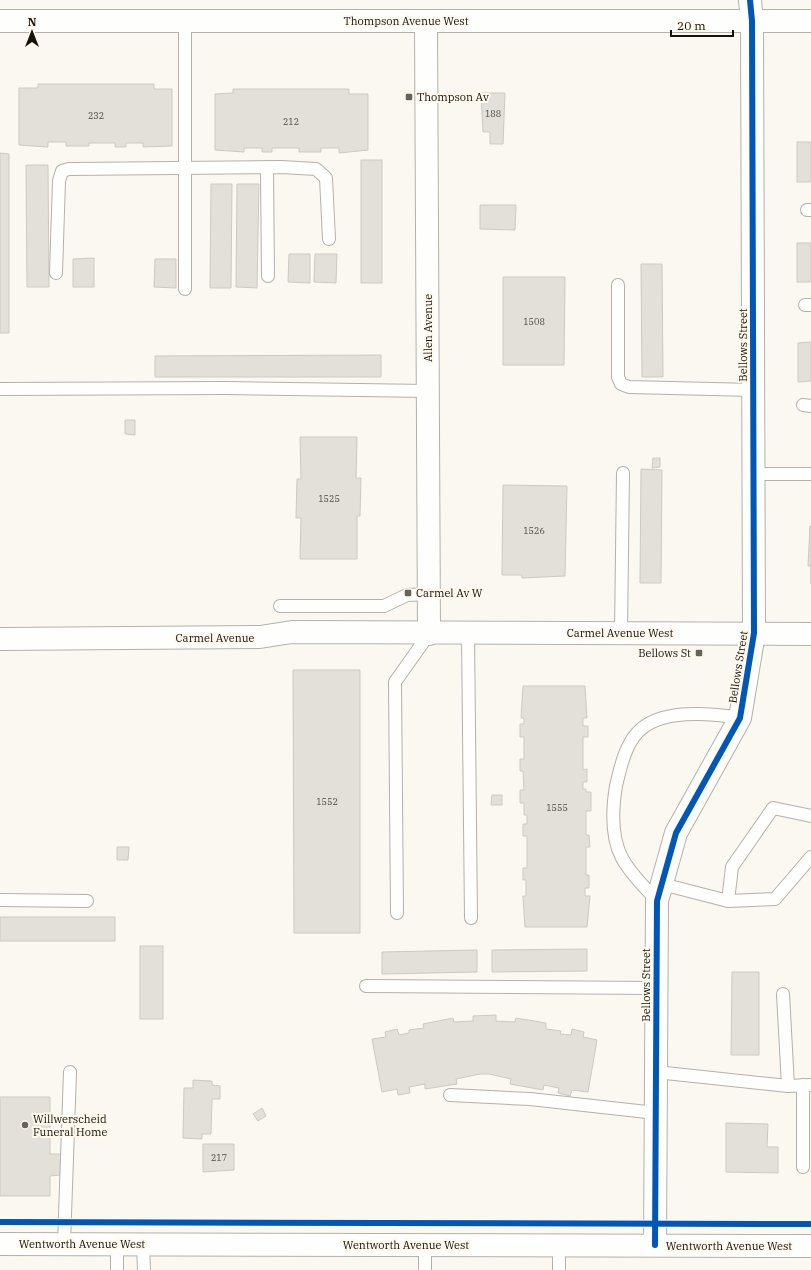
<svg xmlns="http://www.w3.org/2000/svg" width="811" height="1270" viewBox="0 0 811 1270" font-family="'IBM Plex Serif',serif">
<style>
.building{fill:#e3e0d9;stroke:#ccc9c2}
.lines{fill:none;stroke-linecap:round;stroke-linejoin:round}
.service-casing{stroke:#b4b1aa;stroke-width:14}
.minor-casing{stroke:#b4b1aa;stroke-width:24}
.tertiary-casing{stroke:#b4b1aa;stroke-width:24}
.service{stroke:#fefefd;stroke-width:12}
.minor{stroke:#fefefd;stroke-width:22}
.tertiary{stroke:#fefefd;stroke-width:22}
.cycleway-casing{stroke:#fff9ed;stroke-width:8}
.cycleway{stroke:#0057b8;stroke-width:6}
.poi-dot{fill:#66635c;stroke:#fff9ed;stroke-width:1.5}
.labels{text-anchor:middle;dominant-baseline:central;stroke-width:4;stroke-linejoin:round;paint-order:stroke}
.number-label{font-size:9px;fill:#4c4842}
.street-label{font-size:11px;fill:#16130c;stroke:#fff9ed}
.poi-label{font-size:11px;fill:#16130c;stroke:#fff9ed;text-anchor:start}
</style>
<rect width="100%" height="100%" fill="#fbf8f1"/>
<g class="building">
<path d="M38 84H154V89H172V146L143 147V143H126V147H115V143H89V146H66V142H48V147L19 145V88H38Z"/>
<path d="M233 89H349V94H368V150L339 153V148H321V152H299V148H272V152H262V148H244V152L215 150V94L233 93Z"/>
<path d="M481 93H505L503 144H490V132H483Z"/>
<rect x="797" y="142" width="14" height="40"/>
<path d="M0 153 9 154V333H0Z"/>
<rect x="361" y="160" width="21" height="123"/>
<path d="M26 165H48L49 287H27Z"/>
<path d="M211 184H232L231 288H210Z"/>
<path d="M237 184H259L257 288 236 287Z"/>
<path d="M480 205H516L515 230 480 229Z"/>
<rect x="797" y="243" width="14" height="39"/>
<path d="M289 254H310V283L288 282Z"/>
<path d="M315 254H337L336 283 314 282Z"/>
<path d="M94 258V287H73V259Z"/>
<path d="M155 259H176V288L154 287Z"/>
<path d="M641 264H662L663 377H642Z"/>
<path d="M503 277H565L564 365H503Z"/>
<path d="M811 342V381L798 382V343Z"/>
<path d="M381 355V377H155V356Z"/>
<path d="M125 420H135V435L125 434Z"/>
<path d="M300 437H357L356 478H361L360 516H357V559H300L301 518H296L297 479H301Z"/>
<path d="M653 458H660V467L652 468Z"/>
<path d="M641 469 662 470 661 583H640Z"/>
<path d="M503 485 567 486 565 576 522 578V575H502Z"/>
<path d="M810 526H811V584V566H808Z"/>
<path d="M293 670H360V933H294Z"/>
<path d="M523 686H585L587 718H583V726H588V737H583V770L587 769V782H583V789H586V792H591V811H586V835H589L590 847H586V875H589V888H585V896H590L587 927H525L523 896H526V880H523V868H527V836H523V824H527V815H524V803H520V790H524L523 771H520V759H524V737H520V724H524V718H521Z"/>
<path d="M492 795H502V805H491Z"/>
<path d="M117 847H129L128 860H117Z"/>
<rect x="0" y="917" width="115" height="24"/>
<rect x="140" y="946" width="23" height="73"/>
<path d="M587 949V971L492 972V950Z"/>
<path d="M477 950V972L382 974V952Z"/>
<path d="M732 972H759V1055H731Z"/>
<path d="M496 1015V1021L515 1022 516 1018 546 1023V1029L561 1031 560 1034 571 1035 572 1029 584 1032 583 1037 597 1040 588 1092 572 1090 570 1096 558 1093 559 1088 544 1085 543 1090 510 1084 511 1079 489 1074H480L456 1079 457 1084 425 1089V1084L409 1087 410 1093 398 1095 397 1089 382 1092 372 1039 386 1037 385 1032 397 1029 399 1035 409 1033V1030L424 1028 423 1024 453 1018 454 1022 473 1021V1016Z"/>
<path d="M193 1080 212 1081V1085L220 1086V1099H212L211 1134H202V1139L183 1138 184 1088H193Z"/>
<path d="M0 1097H50V1154H61V1175L50 1176V1196H0Z"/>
<path d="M262 1108 266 1116 258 1121 253 1114Z"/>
<path d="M726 1123 768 1124 767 1147H778V1173L726 1172Z"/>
<path d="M203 1144H234V1170L203 1172Z"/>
</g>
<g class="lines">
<g class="service-casing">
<g id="service">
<path d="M185 21V289"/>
<path d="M267 167 268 276"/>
<path d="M807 210H811"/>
<path d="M56 273 59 181 62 171 69 169 281 167 316 169 326 178 329 239"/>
<path d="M618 285V377L621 384 629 387 753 390"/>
<path d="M805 305H811"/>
<path d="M0 389 226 388 428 391"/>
<path d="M803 405 811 406"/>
<path d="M753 474H811"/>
<path d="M280 606H384L407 595 429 594"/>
<path d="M621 633 623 473"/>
<path d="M468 634 471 918"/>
<path d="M662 884 728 901 775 899 811 857"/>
<path d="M0 900 87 901"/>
<path d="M657 901C645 887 631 875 622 858 611 837 612 810 616 786 620 769 625 746 637 733 659 708 711 713 740 718"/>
<path d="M728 901 732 867 773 808 811 816"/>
<path d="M397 913 395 682 429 634"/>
<path d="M366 986 656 988"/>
<path d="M783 994 788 1086"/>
<path d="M656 1072 788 1086 811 1085"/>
<path d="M803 1085V1167"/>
<path d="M450 1095 530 1099 656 1113"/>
<path d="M64 1244 70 1072"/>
<path d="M117 1244V1270"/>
<path d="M143 1244 144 1270"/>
<path d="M425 1245V1270"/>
<path d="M559 1245V1270"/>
</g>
</g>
<g class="minor-casing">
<g id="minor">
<path d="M426 21 429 634"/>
<path d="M0 639 260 637 292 632 811 634"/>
<path d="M655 1245 657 901 676 833 740 718 754 633 752 21 750 0"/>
</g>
</g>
<g class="tertiary-casing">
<g id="tertiary">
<path d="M0 21H811"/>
<path d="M0 1244 811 1246"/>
</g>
</g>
<use href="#service" class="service"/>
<use href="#minor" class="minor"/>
<use href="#tertiary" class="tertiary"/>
<g class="cycleway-casing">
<g id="cycleway">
<path d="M0 1222 811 1224"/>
<path d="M655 1245 657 901 676 833 740 718 754 633 752 21 750 0"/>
</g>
</g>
<use href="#cycleway" class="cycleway"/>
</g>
<g class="poi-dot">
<rect x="405" y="93" width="8" height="8" rx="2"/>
<rect x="404" y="589" width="8" height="8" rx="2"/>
<rect x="695" y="649" width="8" height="8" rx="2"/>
<circle cx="25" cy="1125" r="4"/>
</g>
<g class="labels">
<g class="number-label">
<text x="493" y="113">188</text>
<text x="96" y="115">232</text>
<text x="291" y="121">212</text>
<text x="534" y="321">1508</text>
<text x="329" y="498">1525</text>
<text x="534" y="530">1526</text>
<text x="327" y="801">1552</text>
<text x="557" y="807">1555</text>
<text x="219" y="1157">217</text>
</g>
<g class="street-label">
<text x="406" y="21">Thompson Avenue West</text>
<text transform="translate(428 328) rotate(-90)">Allen Avenue</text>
<text transform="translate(743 345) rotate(-90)">Bellows Street</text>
<text x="620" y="633">Carmel Avenue West</text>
<text x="215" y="638">Carmel Avenue</text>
<text transform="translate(738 667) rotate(-81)">Bellows Street</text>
<text transform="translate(646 985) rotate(-90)">Bellows Street</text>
<text x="82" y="1244">Wentworth Avenue West</text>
<text x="406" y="1245">Wentworth Avenue West</text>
<text x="729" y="1246">Wentworth Avenue West</text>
</g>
<g class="poi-label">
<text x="417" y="97">Thompson Av</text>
<text x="416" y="593">Carmel Av W</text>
<text x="691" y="653" text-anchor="end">Bellows St</text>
<text x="33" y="1119">Willwerscheid<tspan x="33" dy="13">Funeral Home</tspan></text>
</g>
</g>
<g transform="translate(32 32)" stroke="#fff9ed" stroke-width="3" paint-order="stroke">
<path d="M0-3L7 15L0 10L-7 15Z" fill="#16130c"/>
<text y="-6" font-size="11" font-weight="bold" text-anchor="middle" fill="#16130c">N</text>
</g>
<path d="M671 30v6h62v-6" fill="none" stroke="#16130c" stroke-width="2"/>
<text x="677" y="30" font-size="12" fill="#16130c" stroke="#fff9ed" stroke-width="3" paint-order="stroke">20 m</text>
</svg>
